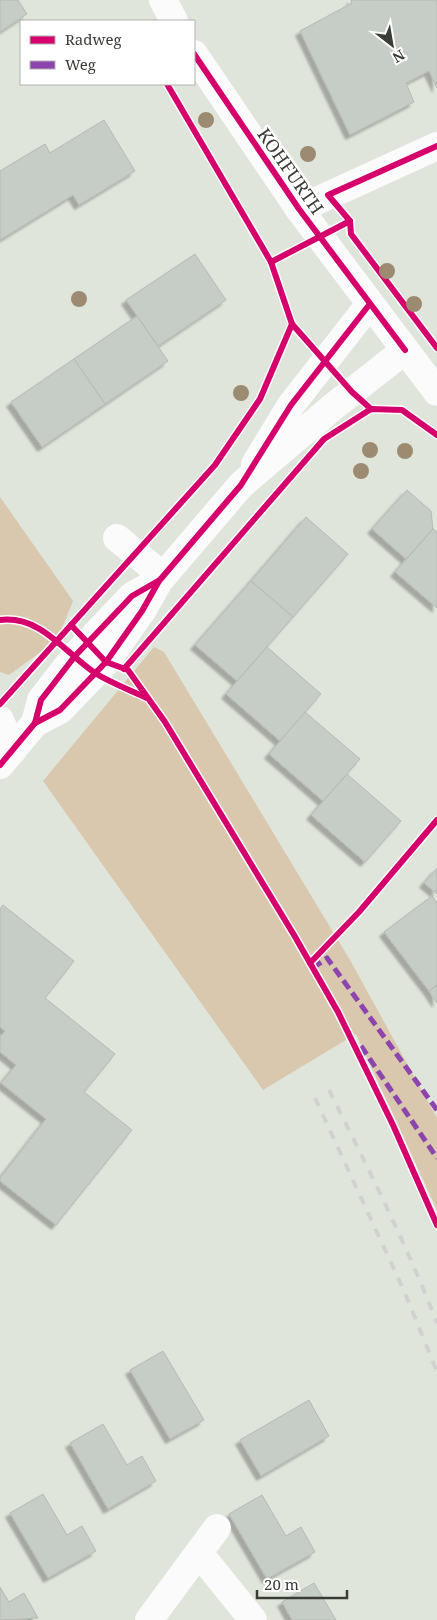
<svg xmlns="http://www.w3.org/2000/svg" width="437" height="1620" viewBox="0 0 437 1620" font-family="'Noto Serif',serif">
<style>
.green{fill:#d9c7ae}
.building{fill:#c6ccc6;stroke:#b5bbb4;filter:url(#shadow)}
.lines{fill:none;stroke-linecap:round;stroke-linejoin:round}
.minor{stroke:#fafbfa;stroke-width:28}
.rail{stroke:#d1d2cf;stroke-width:4;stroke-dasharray:9 9;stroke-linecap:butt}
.quiet{stroke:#8e44ad;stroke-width:5;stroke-dasharray:10 5;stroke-linecap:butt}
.cycleway-casing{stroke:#fff;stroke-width:9}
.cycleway{stroke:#d6006c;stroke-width:6}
.tree{fill:#9c8b70}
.labels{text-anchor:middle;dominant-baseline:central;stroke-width:5;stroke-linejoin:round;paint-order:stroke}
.street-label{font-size:18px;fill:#393d36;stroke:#fff}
</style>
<defs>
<filter id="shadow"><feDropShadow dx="-4.5" dy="4.5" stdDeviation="1" flood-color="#0004"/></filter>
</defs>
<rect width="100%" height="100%" fill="#e0e5db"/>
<g class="green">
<path d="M0 497 73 601 57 640 9 675 0 672Z"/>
<path d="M154 647 164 652 350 960 437 1118V1210L356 1034 263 1090 43 781Z"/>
</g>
<g class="building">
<path d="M0 0H18L27 14 0 32Z"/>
<path d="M351 0H437V88L429 71 406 83 414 102 350 135 300 31 352 3Z"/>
<path d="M104 120 135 171 79 205 73 195 0 240V171L45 144 50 153Z"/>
<path d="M195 254 226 300 158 346 126 300Z"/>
<path d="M137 316 168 361 105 404 74 359Z"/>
<path d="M74 359 105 404 42 447 11 402Z"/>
<path d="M407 490 431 511 433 529 406 559 372 529Z"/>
<path d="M306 517 348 554 293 617 251 581Z"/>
<path d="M433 529 437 532V608L395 572Z"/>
<path d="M251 581 293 617 237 681 195 645Z"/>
<path d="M267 647 321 694 280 741 226 694Z"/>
<path d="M305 712 360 759 323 801 269 754Z"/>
<path d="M347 774 401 821 365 862 311 815Z"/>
<path d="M437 868V894L424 883Z"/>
<path d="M432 896 437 903V985L429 991 384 932Z"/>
<path d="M3 905 74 961 45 998 115 1054 84 1092 132 1130 56 1225 0 1181V1178L46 1119 1 1083 16 1065 0 1052V1037L5 1031 0 1027V909Z"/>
<path d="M437 985V1003L429 991Z"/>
<path d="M163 1351 204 1420 170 1439 130 1370Z"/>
<path d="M309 1400 329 1436 261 1476 240 1440Z"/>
<path d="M103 1424 127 1465 142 1456 156 1481 108 1509 70 1443Z"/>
<path d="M43 1494 67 1535 82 1526 96 1551 48 1578 10 1513Z"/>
<path d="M262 1495 286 1536 301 1527 315 1552 267 1579 229 1514Z"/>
<path d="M314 1583 336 1620H292L282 1602Z"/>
<path d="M0 1587 9 1602 24 1593 38 1618 0 1620Z"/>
</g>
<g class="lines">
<g class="minor">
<path d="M163 0 174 21"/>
<path d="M194 54 299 209 437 392"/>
<path d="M299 209 437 146"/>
<path d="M255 464 291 405 369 305"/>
<path d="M117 538 163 576"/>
<path d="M0 720 13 750"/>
<path d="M35 723 41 700 75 656 132 596 153 584"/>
<path d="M0 765 35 723 60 710 106 662 142 611 159 581 241 485 334 406 405 350"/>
<path d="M200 1554 253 1620"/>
<path d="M149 1620 217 1528"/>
</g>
<g class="rail">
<path d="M329 1090C367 1166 406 1243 437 1323"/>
<path d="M315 1098 405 1293 437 1372"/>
</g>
<g class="quiet">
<path d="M313 968 327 958 437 1110"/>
<path d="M361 1046 437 1158"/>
</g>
<g class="cycleway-casing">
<g id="cycleway">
<path d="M194 54 299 209 405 350"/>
<path d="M167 84 271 262 292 324 352 392 371 409"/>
<path d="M437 146 328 195 350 221 351 234 437 348"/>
<path d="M271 262 350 221"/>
<path d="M0 620C41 615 65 653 95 673 111 683 130 690 147 698"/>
<path d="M71 625 106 662 128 670 165 722 294 935 338 1012 393 1125 437 1225"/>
<path d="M124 669 324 439 371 409 402 410 437 435"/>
<path d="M0 704 215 465 260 399 292 324"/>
<path d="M35 723 41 700 75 656 132 596 158 581"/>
<path d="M0 765 35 723 60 710 106 662 142 611 159 581 241 485 291 405 369 305"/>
<path d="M310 963 359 912 437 820"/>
</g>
</g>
<use href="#cycleway" class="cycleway"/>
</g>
<g class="tree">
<circle cx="206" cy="120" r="8"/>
<circle cx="308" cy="154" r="8"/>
<circle cx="387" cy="271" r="8"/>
<circle cx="79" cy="299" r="8"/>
<circle cx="414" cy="304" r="8"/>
<circle cx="241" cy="393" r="8"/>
<circle cx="370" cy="450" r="8"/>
<circle cx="405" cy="451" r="8"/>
<circle cx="361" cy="471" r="8"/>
</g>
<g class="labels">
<g class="street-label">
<text transform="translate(291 171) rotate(55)">KOHFURTH</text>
</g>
</g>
<rect x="20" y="20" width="175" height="65" fill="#ffffff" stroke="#b0b1af"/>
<rect x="30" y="36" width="25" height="8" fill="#d6006c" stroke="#b0b1af"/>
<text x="65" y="45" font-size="15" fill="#393d36">Radweg</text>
<rect x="30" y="61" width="25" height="8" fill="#8e44ad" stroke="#b0b1af"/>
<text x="65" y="70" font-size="15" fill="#393d36">Weg</text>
<g transform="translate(392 45) rotate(149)" stroke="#ffffff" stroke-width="4" paint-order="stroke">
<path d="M0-4L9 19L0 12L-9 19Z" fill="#393d36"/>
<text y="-8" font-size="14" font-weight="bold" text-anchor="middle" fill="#393d36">N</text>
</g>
<path d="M257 1590v8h90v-8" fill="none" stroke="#393d36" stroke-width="2.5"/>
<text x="264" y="1590" font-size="15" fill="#393d36" stroke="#ffffff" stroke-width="4" paint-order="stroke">20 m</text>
</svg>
